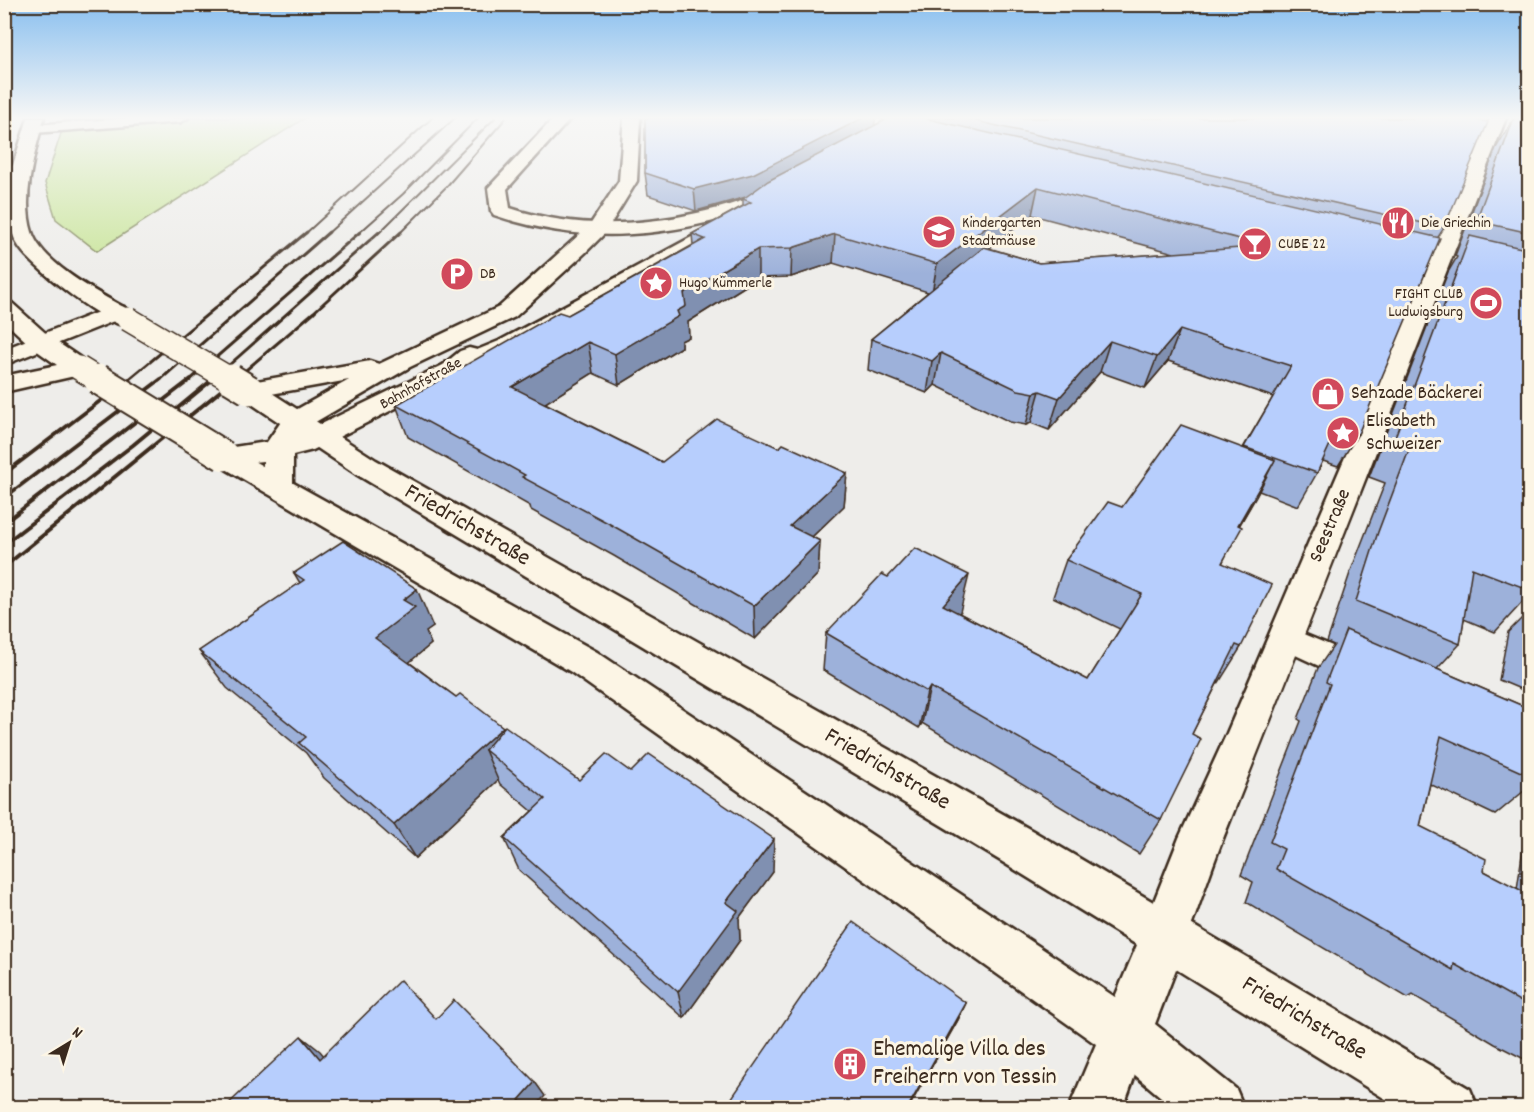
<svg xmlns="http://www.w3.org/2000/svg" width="1534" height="1112" viewBox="0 0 1534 1112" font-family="Dekko,sans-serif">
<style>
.green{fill:#cae59c;stroke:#82885d;stroke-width:1.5}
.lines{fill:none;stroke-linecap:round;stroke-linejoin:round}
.service-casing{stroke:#3b2a1e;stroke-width:5}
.minor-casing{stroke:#3b2a1e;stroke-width:5}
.tertiary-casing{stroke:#3b2a1e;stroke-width:5}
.secondary-casing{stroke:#3b2a1e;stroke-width:5}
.service{fill:#fcf5e5;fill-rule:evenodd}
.minor{fill:#fcf5e5;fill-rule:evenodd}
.tertiary{fill:#fcf5e5;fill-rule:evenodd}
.secondary{fill:#fcf5e5;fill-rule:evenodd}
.rail-far2{stroke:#3b2a1e;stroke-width:2}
.rail-far1{stroke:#3b2a1e;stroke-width:3}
.rail{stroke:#3b2a1e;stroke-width:4}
.secondary-bridge-far1-casing{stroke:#3b2a1e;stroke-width:26;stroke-linecap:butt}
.secondary-bridge-casing{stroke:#3b2a1e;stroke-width:33;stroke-linecap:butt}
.secondary-bridge-far1{stroke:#fcf5e5;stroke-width:23}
.secondary-bridge{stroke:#fcf5e5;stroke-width:29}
.wall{fill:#9db1da;stroke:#3b2a1e;stroke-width:1.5;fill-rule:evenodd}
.shaded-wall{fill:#8090b1;stroke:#3b2a1e;stroke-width:1.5}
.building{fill:#b7cefd;stroke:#3b2a1e;stroke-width:1.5}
.labels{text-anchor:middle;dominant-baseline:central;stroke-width:6;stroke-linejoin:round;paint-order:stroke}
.far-poi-label{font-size:16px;fill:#3b2a1e;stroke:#fcf5e5;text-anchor:start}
.far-street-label{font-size:16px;fill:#3b2a1e;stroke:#fcf5e5}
.poi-label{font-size:20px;fill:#3b2a1e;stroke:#fcf5e5;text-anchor:start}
.street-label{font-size:20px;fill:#3b2a1e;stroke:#fcf5e5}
.near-street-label{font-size:24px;fill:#3b2a1e;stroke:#fcf5e5}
.near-poi-label{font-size:24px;fill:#3b2a1e;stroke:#fcf5e5;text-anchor:start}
</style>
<rect width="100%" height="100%" fill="#eeedea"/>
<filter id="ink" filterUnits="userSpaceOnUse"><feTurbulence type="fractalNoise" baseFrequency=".0167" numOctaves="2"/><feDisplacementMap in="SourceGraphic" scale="12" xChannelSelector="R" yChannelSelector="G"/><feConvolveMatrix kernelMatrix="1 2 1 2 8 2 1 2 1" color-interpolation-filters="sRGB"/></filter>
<g filter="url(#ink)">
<path class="green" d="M66 118H305L97 251 56 219 45 183Z"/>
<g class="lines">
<g class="service-casing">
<g id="service">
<path d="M129 118H188L181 122 33 133 26 129 33 125Z"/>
<path d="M1284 626 1371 662 1375 671 1371 680 1360 683 1349 680 1274 645 1269 637 1274 629Z"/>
</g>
</g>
<g class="minor-casing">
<g id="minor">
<path d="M554 118H571L507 189 510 208C571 228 635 227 697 213 719 209 739 201 760 196L767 198 770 202 767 206C672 236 590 248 494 215L491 211 488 188Z"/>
<path d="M1490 118H1506C1413 358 1320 597 1224 836 1209 874 1197 913 1182 951L1165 958 1148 951 1141 934 1179 838 1227 733Z"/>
<path d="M21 163 27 164 30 168 27 172 4 180V168Z"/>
<path d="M116 305 124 307 128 312 124 317 4 365V349Z"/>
</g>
</g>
<g class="tertiary-casing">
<path id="tertiary" d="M624 118H640L637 181 605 233 585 253 515 317 410 367 305 428 299 435 443 365 460 351 469 348 477 350 499 341 725 219H739L742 223 739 227 517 351 461 375 313 450 293 455V486L289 493 278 496 267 493 263 486V461L224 465 214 462 209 456 214 450 267 442 285 416 349 380 249 398 240 396 236 390 240 384 370 361 379 364 499 307 590 225 619 181Z"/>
</g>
<g class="secondary-casing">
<g id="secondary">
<path d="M28 118H44C35 151 21 198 32 232 43 266 106 297 136 314L140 319 136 324C135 324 129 326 127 326 105 325 29 265 18 245 8 229 10 210 11 192L4 190V181L12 168Z"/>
<path d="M4 301 12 303 51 338 88 363 92 368 88 373 4 392V376L57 365 33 348 4 321Z"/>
<path d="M249 382 258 384 376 460 1033 831 1470 1089 1478 1108H1400L1176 969 1155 1024 1236 1089 1244 1108H1174L1135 1075 1123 1108H1069L1096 1044 571 672 214 462 209 456 214 450 224 447 234 450 597 652 1115 997 1137 945 1001 861 356 474 240 396 236 390 240 384Z"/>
</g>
</g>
<use href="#service" class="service"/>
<use href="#minor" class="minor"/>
<use href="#tertiary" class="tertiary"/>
<use href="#secondary" class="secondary"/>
<g class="rail-far2">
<path d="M305 234 432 118"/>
<path d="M327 234 455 118"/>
<path d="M358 234 403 194 478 118"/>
<path d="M378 234 495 118"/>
<path d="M399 234 446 187 506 118"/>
</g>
<g class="rail-far1">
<path d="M127 381 307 232"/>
<path d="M159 381 329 232"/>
<path d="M189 381 360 232"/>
<path d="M211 381 379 232"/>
<path d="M233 381 314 312 401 232"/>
</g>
<g class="rail">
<path d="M4 474 129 379"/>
<path d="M4 498 161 379"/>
<path d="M4 523 191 379"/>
<path d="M4 544 133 445 213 379"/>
<path d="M4 567 235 379"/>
</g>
<g class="secondary-bridge-far1-casing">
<g id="secondary-bridge-far1">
<path d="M128 319 233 381"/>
<path d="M79 368 100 381"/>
</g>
</g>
<g class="secondary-bridge-casing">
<g id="secondary-bridge">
<path d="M98 379 224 456"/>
<path d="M231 379 249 390"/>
</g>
</g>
<use href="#secondary-bridge-far1" class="secondary-bridge-far1"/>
<use href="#secondary-bridge" class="secondary-bridge"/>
</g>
<g class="wall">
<path d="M875 118 874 126 885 120 877 118H1478L1444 228 1438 237 1358 434 1338 466 1323 461 1317 473 1298 506 1259 491 1239 526 1222 564 1241 647 1218 684H1217L1192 734 1161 820 1139 854 922 723 919 728 823 670 826 633 960 612 959 613 1088 680 1120 629 1053 597 1066 560 1122 507 1243 448 1273 397 1168 361 1145 388 1100 372 1049 430 1031 423 1026 425 1010 422 935 385 927 393 868 370 871 339 928 292 833 263 791 277 758 278 688 322 689 337 681 341V347L619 385 593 373 545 403 662 462 779 448 847 473 844 506 812 537 820 541 818 574 755 639 614 556 531 510 530 506 408 437 396 405 568 315 693 245 692 234 743 206V199L746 197 696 211 648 195 645 173ZM1032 215 1174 253 1039 263 989 248Z"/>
<path d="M1514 118 1530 119V594L1495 632 1464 619 1460 644 1437 669 1530 709V786L1495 815 1430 784 1420 826 1484 871 1517 889 1524 841 1530 837V1062L1495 1044 1413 995 1408 998 1246 902 1253 882 1241 875 1301 721 1298 719 1318 668 1334 645 1327 642 1350 573 1385 483 1369 477 1448 272 1457 257 1455 256 1496 148Z"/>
<path d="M294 573 433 627 426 632 431 644 409 662 456 697 503 727 579 780 773 872 739 918 740 940 684 1018 519 870 504 838 532 811 500 784 498 780 415 858 324 778 306 753 227 688 199 651 300 583Z"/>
<path d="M1530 610V693L1499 680 1508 632Z"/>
<path d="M966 1003 958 1020 909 1107H729V1102Z"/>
</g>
<g class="shaded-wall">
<path d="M4 118H12L4 128Z"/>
<path d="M863 118H875L874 131 753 195 696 211 694 189Z"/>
<path d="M1038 187 1032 215 932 293 937 264Z"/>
<path d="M835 234 833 263 791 277 792 248Z"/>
<path d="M758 249V278L688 322 689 337 681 341V347L619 385 615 354 677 311 684 293Z"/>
<path d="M1180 330 1168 361 1145 388 1157 357Z"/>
<path d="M1110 341 1100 372 1049 430 1059 398Z"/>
<path d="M588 342 593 373 520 419 512 387Z"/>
<path d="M941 353 935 385 927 393 932 361Z"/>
<path d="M1040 391 1031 423 1026 425 1034 393Z"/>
<path d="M1275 460 1256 497 1218 562 1238 525Z"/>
<path d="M847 473 844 506 789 559 790 526Z"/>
<path d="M820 541 818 574 755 639 754 606Z"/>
<path d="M969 575 960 612 935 642 943 605Z"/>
<path d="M417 589 433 627 426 632 431 644 394 675 375 638 403 600Z"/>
<path d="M930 687 922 723 919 728 927 692Z"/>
<path d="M503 727 517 762 485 750 498 780 415 858 394 825Z"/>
<path d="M774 839 773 872 739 918 740 940 684 1018 678 992 726 902Z"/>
<path d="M966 1003 958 1020 909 1107H908Z"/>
<path d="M301 1036 320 1051 339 1074 320 1059Z"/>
<path d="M535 1082 545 1096 535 1107H525L519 1100Z"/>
</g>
<g class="building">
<path d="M645 118H863L753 174 694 189 645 173Z"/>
<path d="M889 118H924L1440 238 1358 434 1338 427 1317 473 1244 447 1291 366 1180 330 1157 357 1110 341 1059 398 1040 391 1034 393 1018 390 941 353 932 361 871 339 984 247 1039 263 1267 246 1038 187 937 264 835 234 792 248 758 249 684 293 686 306 677 311 679 316 615 354 588 342 512 387 662 462 717 419 779 448 783 444 847 473 790 526 820 541 754 606 608 523 522 477 525 475 396 405 559 312 568 315 705 239 692 234 751 202 743 199 768 181Z"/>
<path d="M963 118H1478L1477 120 1488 122 1444 228Z"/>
<path d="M1514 118 1530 119V233L1476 221Z"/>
<path d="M1470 236 1530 250V590L1472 568 1460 644 1356 601 1378 532 1412 442 1395 437Z"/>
<path d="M1181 425 1275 460 1238 525 1242 527 1222 563 1272 585 1241 647 1236 645 1192 734 1201 739 1161 820 930 687 927 692 826 633 882 574 888 577 915 548 969 575 943 605 1088 680 1142 594 1066 560 1108 502 1122 507Z"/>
<path d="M343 541 417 589 403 600 415 607 375 638 456 697 460 694 503 727 394 825 299 743 306 737 199 651 304 580 294 573Z"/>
<path d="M1530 613V661L1522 658Z"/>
<path d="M1346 630 1530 709V776L1441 736 1420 826 1486 859 1484 871 1530 895V1007L1454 964 1453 970 1276 869 1284 849 1270 842 1330 684 1326 682Z"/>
<path d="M505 726 579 780 606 754 631 772 649 754 774 839 726 902 738 911 678 992 504 838 545 799 485 750Z"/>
<path d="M853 922 966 1003 908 1107H735L729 1102Z"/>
<path d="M400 980 436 1019 454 1000 535 1082 519 1100 526 1107H225L301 1036 320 1059Z"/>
</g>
</g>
<linearGradient id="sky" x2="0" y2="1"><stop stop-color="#89bfef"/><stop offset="0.43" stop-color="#f7f7f6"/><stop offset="1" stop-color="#f7f7f6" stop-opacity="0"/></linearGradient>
<rect width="1534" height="274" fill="url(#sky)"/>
<defs>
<g id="restaurant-disc" transform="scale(1.725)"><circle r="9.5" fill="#d1495b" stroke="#fcf5e5"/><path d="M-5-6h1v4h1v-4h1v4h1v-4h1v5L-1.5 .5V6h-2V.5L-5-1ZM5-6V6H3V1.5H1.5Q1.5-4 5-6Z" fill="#fff"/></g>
<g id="school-disc" transform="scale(1.725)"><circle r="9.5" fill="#d1495b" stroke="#fcf5e5"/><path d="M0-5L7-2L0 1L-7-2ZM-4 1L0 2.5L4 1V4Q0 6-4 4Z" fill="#fff"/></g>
<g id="bar-disc" transform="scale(1.725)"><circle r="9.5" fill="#d1495b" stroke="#fcf5e5"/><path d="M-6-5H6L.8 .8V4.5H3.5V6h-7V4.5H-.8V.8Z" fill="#fff"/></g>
<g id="parking-disc" transform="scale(1.725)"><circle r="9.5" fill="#d1495b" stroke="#fcf5e5"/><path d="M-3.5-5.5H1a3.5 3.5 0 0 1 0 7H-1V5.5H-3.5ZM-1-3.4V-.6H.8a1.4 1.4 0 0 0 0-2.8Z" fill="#fff"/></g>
<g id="sight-disc" transform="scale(1.725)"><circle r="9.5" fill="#d1495b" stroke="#fcf5e5"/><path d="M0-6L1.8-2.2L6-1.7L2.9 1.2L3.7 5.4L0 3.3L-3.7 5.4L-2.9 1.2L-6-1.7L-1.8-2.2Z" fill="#fff"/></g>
<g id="stadium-disc" transform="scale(1.725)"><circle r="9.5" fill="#d1495b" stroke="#fcf5e5"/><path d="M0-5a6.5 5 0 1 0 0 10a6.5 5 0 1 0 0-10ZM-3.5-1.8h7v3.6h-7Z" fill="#fff"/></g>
<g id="shop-disc" transform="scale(1.725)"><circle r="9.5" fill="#d1495b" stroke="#fcf5e5"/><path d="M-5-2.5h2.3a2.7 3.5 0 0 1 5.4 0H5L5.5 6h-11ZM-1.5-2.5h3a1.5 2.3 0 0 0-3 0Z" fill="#fff"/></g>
<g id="building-disc" transform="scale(1.725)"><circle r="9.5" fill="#d1495b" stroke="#fcf5e5"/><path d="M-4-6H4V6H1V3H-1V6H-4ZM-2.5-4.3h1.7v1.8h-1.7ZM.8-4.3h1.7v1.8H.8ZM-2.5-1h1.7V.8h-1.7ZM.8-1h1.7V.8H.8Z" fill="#fff"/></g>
</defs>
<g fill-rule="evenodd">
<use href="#restaurant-disc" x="1398" y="223"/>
<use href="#school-disc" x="939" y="232"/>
<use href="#bar-disc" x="1255" y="244"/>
<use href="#parking-disc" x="457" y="274"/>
<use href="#sight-disc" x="656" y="283"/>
<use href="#stadium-disc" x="1486" y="303"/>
<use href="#shop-disc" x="1328" y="394"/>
<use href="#sight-disc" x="1343" y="433"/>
<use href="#building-disc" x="850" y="1064"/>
</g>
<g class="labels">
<g class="far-poi-label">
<text x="962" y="223">Kindergarten<tspan x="962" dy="18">Stadtmäuse</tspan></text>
<text x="1421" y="223">Die Griechin</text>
<text x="1278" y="244">CUBE 22</text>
<text x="480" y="274">DB</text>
<text x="679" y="283">Hugo Kümmerle</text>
<text x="1463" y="294" text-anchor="end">FIGHT CLUB<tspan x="1463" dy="18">Ludwigsburg</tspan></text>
</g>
<g class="far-street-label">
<text transform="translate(421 384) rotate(-29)">Bahnhofstraße</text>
</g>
<g class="poi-label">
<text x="1351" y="394">Sehzade Bäckerei</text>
<text x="1366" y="422">Elisabeth<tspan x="1366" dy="23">Schweizer</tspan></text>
</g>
<g class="street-label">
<text transform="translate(1331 526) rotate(-67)">Seestraße</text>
</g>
<g class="near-street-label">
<text transform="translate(467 526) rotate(30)">Friedrichstraße</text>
<text transform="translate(887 770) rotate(30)">Friedrichstraße</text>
<text transform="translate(1304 1019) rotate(31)">Friedrichstraße</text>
</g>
<g class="near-poi-label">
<text x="873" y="1050">Ehemalige Villa des<tspan x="873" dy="28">Freiherrn von Tessin</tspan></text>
</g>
</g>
<rect width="1534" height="1112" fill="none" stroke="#fcf5e5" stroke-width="24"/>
<rect x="12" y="12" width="1510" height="1088" fill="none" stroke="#3b2a1e" stroke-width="2" filter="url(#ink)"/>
<g transform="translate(69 1043) rotate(38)" stroke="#fcf5e5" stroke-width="4.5" paint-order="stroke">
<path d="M0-4.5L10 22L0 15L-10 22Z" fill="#3b2a1e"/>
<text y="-9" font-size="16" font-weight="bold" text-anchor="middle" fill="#3b2a1e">N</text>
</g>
</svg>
